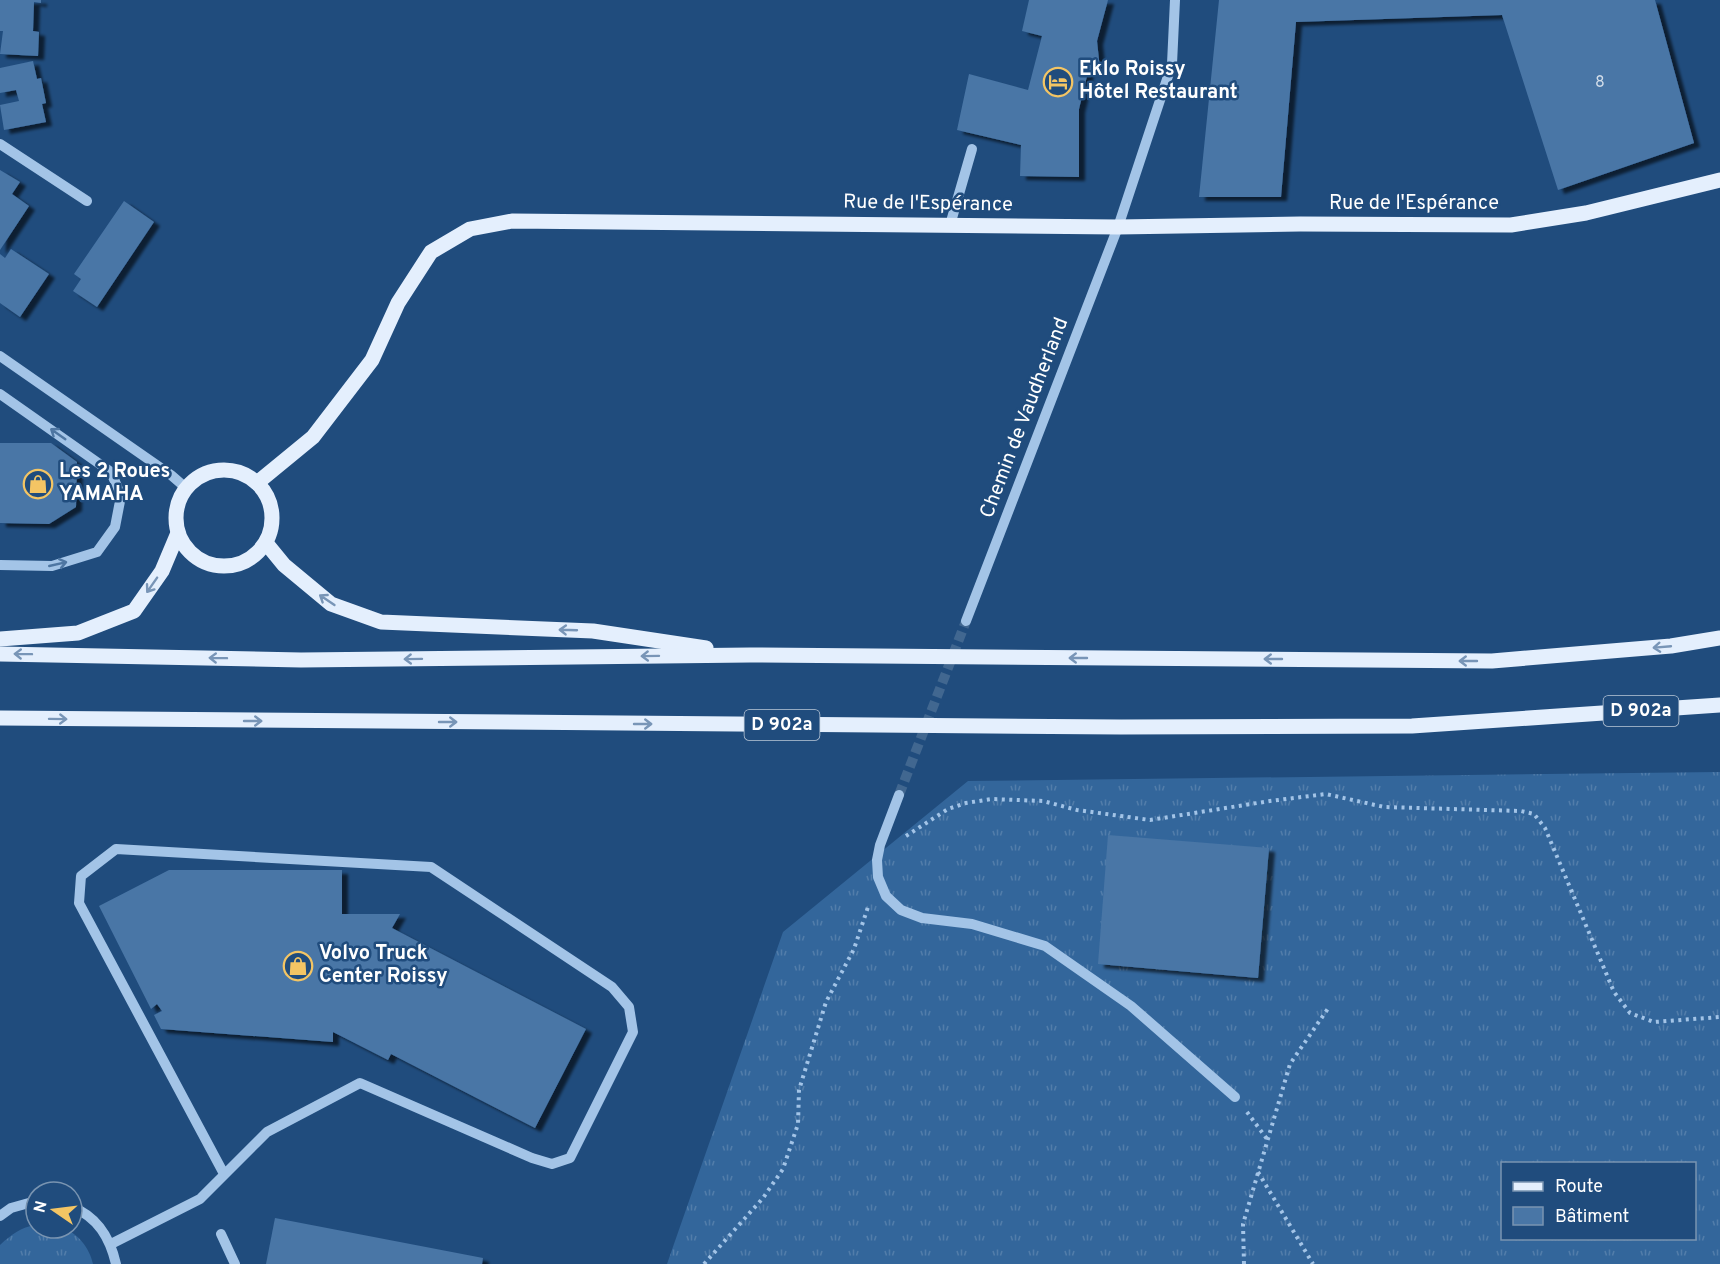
<svg xmlns="http://www.w3.org/2000/svg" width="1720" height="1264" viewBox="0 0 1720 1264" font-family="Overpass,sans-serif">
<style>
.grass{fill:url(#grass-tufts);fill-rule:evenodd}
.building{fill:#4976a6;filter:url(#shadow)}
.lines{fill:none;stroke-linecap:round;stroke-linejoin:round}
.minor-tunnel{stroke:#416790;stroke-width:10;stroke-dasharray:10 5;stroke-linecap:butt}
.path{stroke:#a3c4e7;stroke-width:4;stroke-dasharray:3 4.5;stroke-linecap:butt}
.minor{stroke:#a3c4e7;stroke-width:10}
.major{stroke:#e4effd;stroke-width:15}
.oneway{stroke:#4e76a2}
.oneway2{stroke:#7895b7}
.labels{text-anchor:middle;dominant-baseline:central;stroke-width:5;stroke-linejoin:round;paint-order:stroke}
.number-label{font-size:16px;fill:#d2dde9}
.shield{fill:#204c7d;stroke:#bcc9d8;stroke-width:1.5}
.shield-label{font-size:18px;font-weight:bold;fill:#fff}
.poi-label{font-size:20px;font-weight:bold;fill:#fff;stroke:#204c7d;text-anchor:start}
.street-label{font-size:20px;fill:#fff;stroke:#204c7d}
</style>
<defs>
<pattern id="grass-tufts" width="24" height="20" patternUnits="userSpaceOnUse" patternTransform="scale(1.5)"><rect width="24" height="20" fill="#33669b"/><path d="M3 7l-1-3M5 7V3M7 7l1-3M15 17l-1-3M17 17v-4M19 17l1-3" fill="none" stroke="#527daa"/></pattern>
<filter id="shadow"><feDropShadow dx="6" dy="4" stdDeviation="1.5" flood-color="#0009"/></filter>
</defs>
<rect width="100%" height="100%" fill="#204c7d"/>
<g class="grass">
<path d="M1720 772V1264H667L783 932 968 781ZM1502 1164H1694V1238H1502Z"/>
<path d="M36 1225V1228C44 1228 54 1226 61 1228 77 1231 90 1249 93 1264H0V1245C11 1235 21 1227 36 1225Z"/>
</g>
<g class="building">
<path d="M0 0H41V3L34 2 33 31 39 32 38 56 0 54 3 31H0Z"/>
<path d="M1029 0H1108L1097 41 1100 69 1088 72 1079 109V177L1020 176 1021 145 957 130 969 74 1028 90 1042 36 1022 31Z"/>
<path d="M1219 0H1655L1694 143 1558 190 1502 15 1296 22 1281 197H1199Z"/>
<path d="M33 61 37 79 41 78 46 103 42 104 46 122 4 130 0 105 19 101 16 90 0 93V68Z"/>
<path d="M0 170 20 182 12 194 29 206 0 250Z"/>
<path d="M124 201 154 222 97 307 73 291 81 279 74 274Z"/>
<path d="M11 249 49 274 20 317 0 303V254L5 258Z"/>
<path d="M0 443H51L77 462 76 507 49 524 0 523Z"/>
<path d="M1108 835 1269 848 1258 978 1098 964Z"/>
<path d="M169 870H342V914H400L392 928 586 1029 535 1128 391 1054 388 1060 333 1032V1042L161 1029 154 1015 162 1011 157 1004 151 1009 99 906Z"/>
<path d="M275 1218 483 1258 482 1264H266Z"/>
</g>
<g class="lines">
<path class="minor-tunnel" d="M899 795 966 621"/>
<g class="path">
<path d="M906 836 948 809 966 803 992 799 1043 801 1077 810 1150 820 1270 801 1326 794 1384 807 1521 811 1534 814 1545 828 1614 992 1630 1013 1654 1022 1720 1017"/>
<path d="M1247 1112 1267 1139"/>
<path d="M1258 1172 1313 1264"/>
<path d="M704 1264 763 1198 783 1169 798 1124 799 1090 826 1002 854 949 869 904"/>
<path d="M1244 1264 1243 1224 1290 1064 1329 1007"/>
</g>
<g class="minor">
<path d="M0 144 87 201"/>
<path d="M950 225 972 149"/>
<path d="M0 356 171 475 186 488"/>
<path d="M0 394 111 472 121 496 115 527 97 552 52 566 0 565"/>
<path d="M966 621 1118 227 1172 64 1175 0"/>
<path d="M899 795 880 845 877 860 878 877 886 896 901 910 922 918 972 924 1045 946 1131 1006 1235 1097"/>
<path d="M72 1207C98 1217 110 1238 116 1264"/>
<path d="M0 1216 11 1208 36 1201"/>
<path d="M221 1234 235 1264"/>
<path d="M111 1244 200 1199 267 1132 360 1083 532 1158 552 1164 570 1158 633 1032 629 1007 612 987 431 867 116 849 81 876 79 903 224 1174"/>
</g>
<g class="major">
<circle cx="224" cy="518" r="48"/>
<path d="M257 483 313 437 372 360 398 303 431 252 470 229 512 221 1118 227 1300 224 1511 225 1586 213 1720 180"/>
<path d="M266 543 284 565 331 604 381 622 593 631 706 648"/>
<path d="M0 639 78 633 134 611 162 571 178 533"/>
<path d="M0 654 301 660 750 655 1492 661 1671 646 1720 638"/>
<path d="M0 718 1121 727 1412 726 1720 705"/>
</g>
</g>
<defs><path id="oneway-shaft" d="M-6 0H5M1.5-3L5.5 0L1.5 3" fill="none" stroke-width="1.6" stroke-linecap="round" stroke-linejoin="round" transform="scale(1.5)"/></defs>
<g class="oneway">
<use href="#oneway-shaft" transform="translate(58 434) rotate(-145)"/>
<use href="#oneway-shaft" transform="translate(58 564) rotate(-13)"/>
</g>
<g class="oneway2">
<use href="#oneway-shaft" transform="translate(152 585) rotate(125)"/>
<use href="#oneway-shaft" transform="translate(327 600) rotate(-146)"/>
<use href="#oneway-shaft" transform="translate(568 630) rotate(-178)"/>
<use href="#oneway-shaft" transform="translate(1662 647) rotate(175)"/>
<use href="#oneway-shaft" transform="translate(23 654) rotate(-179)"/>
<use href="#oneway-shaft" transform="translate(650 656) rotate(179)"/>
<use href="#oneway-shaft" transform="translate(218 658) rotate(-179)"/>
<use href="#oneway-shaft" transform="translate(1078 658) rotate(-180)"/>
<use href="#oneway-shaft" transform="translate(413 659) rotate(179)"/>
<use href="#oneway-shaft" transform="translate(1273 659) rotate(-180)"/>
<use href="#oneway-shaft" transform="translate(1468 661) rotate(-180)"/>
<use href="#oneway-shaft" transform="translate(58 719) rotate(1)"/>
<use href="#oneway-shaft" transform="translate(253 721)"/>
<use href="#oneway-shaft" transform="translate(448 722)"/>
<use href="#oneway-shaft" transform="translate(643 724)"/>
</g>
<defs>
<g id="hotel-ring" transform="scale(1.5)"><circle r="9.5" fill="#204c7d" stroke="#f4c564" stroke-width="1.5"/><path d="M-6-4.5h1.5V1H6V5H4.5V3h-9V5H-6ZM-4 0a1.8 1.8 0 1 1 3.6 0ZM.5 0V-2.5h3Q6-2.5 6 0Z" fill="#f4c564"/></g>
<g id="shop-ring" transform="scale(1.5)"><circle r="9.5" fill="#204c7d" stroke="#f4c564" stroke-width="1.5"/><path d="M-5-2.5h2.3a2.7 3.5 0 0 1 5.4 0H5L5.5 6h-11ZM-1.5-2.5h3a1.5 2.3 0 0 0-3 0Z" fill="#f4c564"/></g>
</defs>
<g fill-rule="evenodd">
<use href="#hotel-ring" x="1058" y="82"/>
<use href="#shop-ring" x="38" y="484"/>
<use href="#shop-ring" x="298" y="966"/>
</g>
<g class="labels">
<g class="number-label">
<text x="1600" y="83">8</text>
</g>
<g class="shield">
<rect x="1603.5" y="696" width="75" height="30" rx="4.5"/>
<rect x="744.5" y="710" width="75" height="30" rx="4.5"/>
</g>
<g class="shield-label">
<text x="1641" y="711">D 902a</text>
<text x="782" y="725">D 902a</text>
</g>
<g class="poi-label">
<text x="1079" y="70">Eklo Roissy<tspan x="1079" dy="23">Hôtel Restaurant</tspan></text>
<text x="59" y="472">Les 2 Roues<tspan x="59" dy="23">YAMAHA</tspan></text>
<text x="319" y="954">Volvo Truck<tspan x="319" dy="23">Center Roissy</tspan></text>
</g>
<g class="street-label">
<text transform="translate(928 204) rotate(1)">Rue de l'Espérance</text>
<text x="1414" y="204">Rue de l'Espérance</text>
<text transform="translate(1025 418) rotate(-69)">Chemin de Vaudherland</text>
</g>
</g>
<rect x="1501" y="1162" width="195" height="78" fill="#204c7d" stroke="#7994b1" stroke-width="1.5"/>
<rect x="1513" y="1182" width="30" height="9" fill="#e4effd" stroke="#7994b1" stroke-width="1.5"/>
<text x="1555" y="1192" font-size="18" fill="#ffffff">Route</text>
<rect x="1513" y="1207" width="30" height="18" fill="#4976a6" stroke="#7994b1" stroke-width="1.5"/>
<text x="1555" y="1222" font-size="18" fill="#ffffff">Bâtiment</text>
<g transform="translate(54 1210) rotate(284)"><circle r="28" fill="#204c7d" stroke="#7994b1" stroke-width="1.5"/>
<path d="M0-4.5L10 22L0 15L-10 22Z" fill="#f4c564"/>
<text y="-9" font-size="16" font-weight="bold" text-anchor="middle" fill="#ffffff">N</text>
</g>
</svg>
